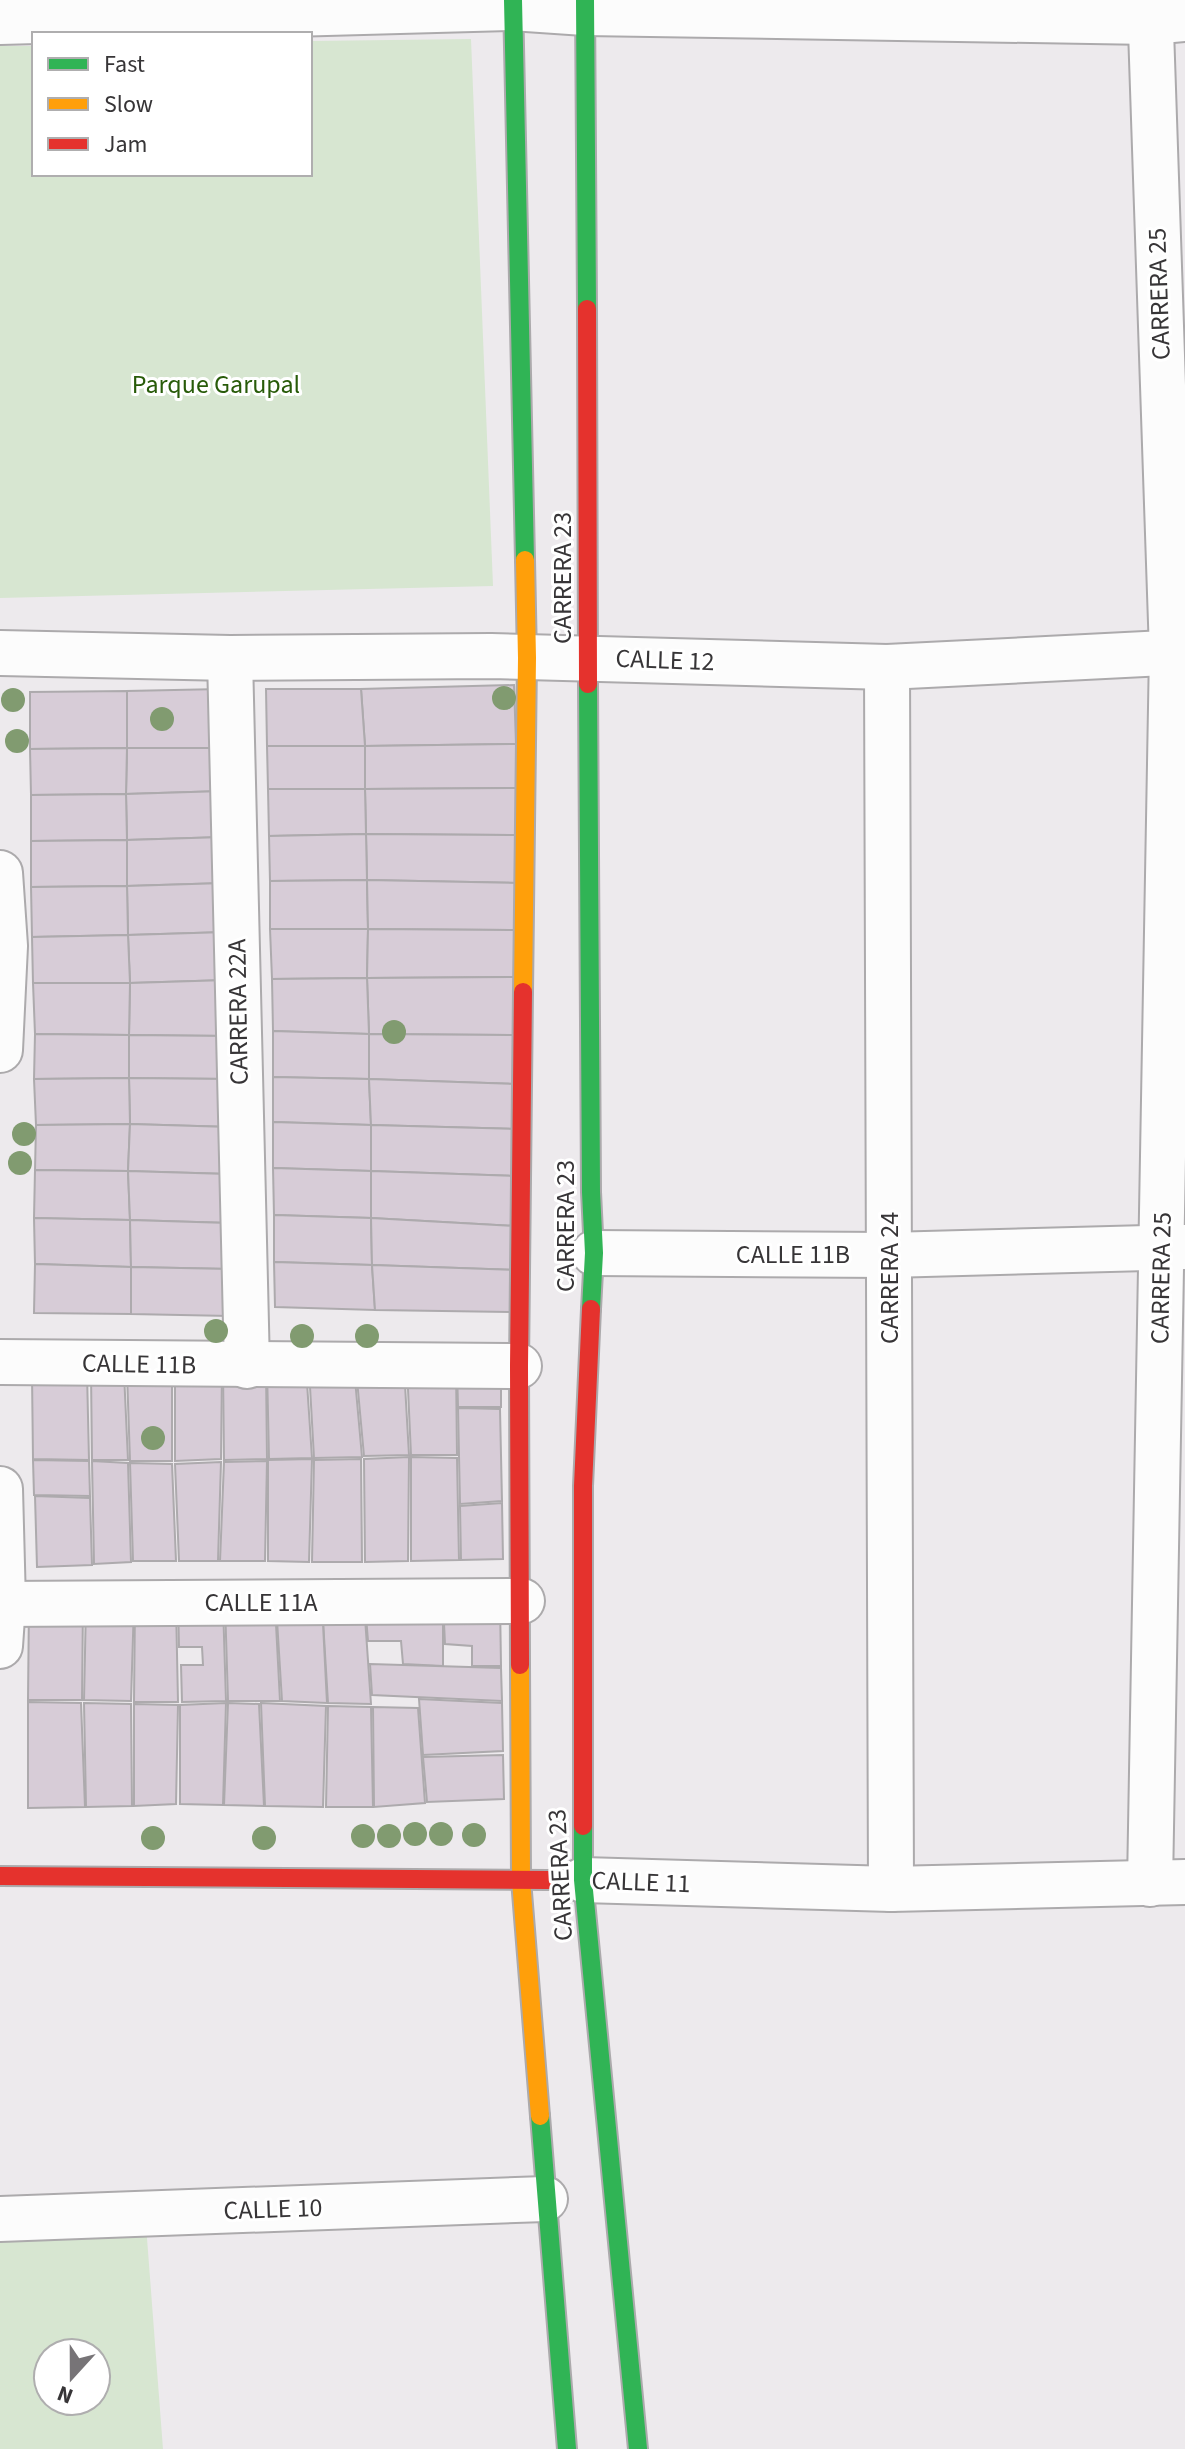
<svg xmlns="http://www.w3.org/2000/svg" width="1185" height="2449" viewBox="0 0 1185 2449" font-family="'Source Sans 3',sans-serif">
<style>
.green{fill:#d7e6d1;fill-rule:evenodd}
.building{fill:#d7ccd7;stroke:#adaaad;stroke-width:2}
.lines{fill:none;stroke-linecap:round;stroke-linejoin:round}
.street-casing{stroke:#acaaac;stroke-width:48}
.fast-casing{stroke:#acaaac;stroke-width:22}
.slow-casing{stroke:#acaaac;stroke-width:22}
.jam-casing{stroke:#acaaac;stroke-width:22}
.street{stroke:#fcfcfc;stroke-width:44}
.fast{stroke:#30b455;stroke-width:18}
.slow{stroke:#ff9f0a;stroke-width:18}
.jam{stroke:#e5322d;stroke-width:18}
.tree{fill:#819b70}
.labels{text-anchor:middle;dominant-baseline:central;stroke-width:6;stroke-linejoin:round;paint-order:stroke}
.street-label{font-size:26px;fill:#373537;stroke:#fff}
.park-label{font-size:26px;fill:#285b09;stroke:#fff}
</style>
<rect width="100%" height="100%" fill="#edeaed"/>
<g class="green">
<path d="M471 39 493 586 0 598V46H34V174H310V41Z"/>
<path d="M146 2225 163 2449H0V2236ZM48 2353H96V2401H48Z"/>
</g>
<g class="building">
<path d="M514 685 516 744 365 746 361 689Z"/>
<path d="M221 689V748H127V691Z"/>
<path d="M266 689H361L365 746H267Z"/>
<path d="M127 691V748L30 749V692Z"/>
<path d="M516 744V788L365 789V746Z"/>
<path d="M267 746H365V789H268Z"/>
<path d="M127 748H221L223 791 126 794Z"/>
<path d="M127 748 126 794 31 795 30 749Z"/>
<path d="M516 788 517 835 366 834 365 789Z"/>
<path d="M268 789H365L366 834 269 836Z"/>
<path d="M223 791V837L127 840 126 794Z"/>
<path d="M126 794 127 840 31 841V795Z"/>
<path d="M366 834 517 835V883L367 880Z"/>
<path d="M366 834 367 880 270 881 269 836Z"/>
<path d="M223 837 224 883 127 886V840Z"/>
<path d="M127 840V886L31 887V841Z"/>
<path d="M367 880 368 929H270V881Z"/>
<path d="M367 880 517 883 518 930 368 929Z"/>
<path d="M224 883 226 932 128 935 127 886Z"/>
<path d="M127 886 128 935 32 937 31 887Z"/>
<path d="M270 929H368L367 978 272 979Z"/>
<path d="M368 929 518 930V977L367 978Z"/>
<path d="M226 932 227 980 130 983 128 935Z"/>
<path d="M128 935 130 983H33L32 937Z"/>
<path d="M518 977 516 1035 369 1034 367 978Z"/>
<path d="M367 978 369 1034 273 1031 272 979Z"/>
<path d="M227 980 228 1036 129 1035 130 983Z"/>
<path d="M33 983H130L129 1035 35 1034Z"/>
<path d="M273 1031 369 1034V1079L273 1077Z"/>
<path d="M35 1034 129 1035V1078L34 1079Z"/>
<path d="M369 1034 516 1035V1084L369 1079Z"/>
<path d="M129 1035 228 1036 229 1079 129 1078Z"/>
<path d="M273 1077 369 1079 371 1125 273 1122Z"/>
<path d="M129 1078 229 1079 230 1127 130 1124Z"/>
<path d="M129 1078 130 1124 36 1125 34 1079Z"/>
<path d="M369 1079 516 1084V1129L371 1125Z"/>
<path d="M273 1122 371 1125V1171L273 1168Z"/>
<path d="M130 1124 128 1171 35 1170 36 1125Z"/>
<path d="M130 1124 230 1127 228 1174 128 1171Z"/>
<path d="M371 1125 516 1129V1176L371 1171Z"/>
<path d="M273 1168 371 1171V1218L274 1215Z"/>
<path d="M35 1170 128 1171 130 1220 34 1218Z"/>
<path d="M128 1171 228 1174 229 1223 130 1220Z"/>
<path d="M371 1171 516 1176 515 1226 371 1218Z"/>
<path d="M274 1215 371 1218 372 1265 274 1262Z"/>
<path d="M34 1218 130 1220 131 1267 35 1264Z"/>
<path d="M371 1218 515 1226V1270L372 1265Z"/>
<path d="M130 1220 229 1223 230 1269 131 1267Z"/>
<path d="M274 1262 372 1265 375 1310 275 1307Z"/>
<path d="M35 1264 131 1267V1314L34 1313Z"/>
<path d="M372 1265 515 1270 517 1312 375 1310Z"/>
<path d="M131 1267 230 1269V1316L131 1314Z"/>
<path d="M404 1367 409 1455 364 1456 356 1369Z"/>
<path d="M407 1367H456L457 1455H411Z"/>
<path d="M501 1367V1407H458L457 1368Z"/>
<path d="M306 1368 312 1458 269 1459 267 1369Z"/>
<path d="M354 1368 362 1457 314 1458 309 1369Z"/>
<path d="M266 1369 267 1459 224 1460 223 1371Z"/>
<path d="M175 1371H222L221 1459 175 1461Z"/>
<path d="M172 1372V1461H130L127 1373Z"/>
<path d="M87 1373 89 1460 33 1459 32 1375Z"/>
<path d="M91 1373H124L128 1460H92Z"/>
<path d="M458 1408 500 1409 502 1501 460 1504Z"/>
<path d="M409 1457 408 1561 365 1562 364 1459Z"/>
<path d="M411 1457 457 1458 459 1560 411 1561Z"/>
<path d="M312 1459 309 1562 268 1561V1460Z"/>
<path d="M361 1459 362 1562H312L314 1460Z"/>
<path d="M33 1460 89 1461 90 1496 34 1495Z"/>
<path d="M92 1461 128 1463 131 1562 94 1564Z"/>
<path d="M267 1461 265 1561H220L224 1462Z"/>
<path d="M221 1462 218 1561H179L175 1464Z"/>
<path d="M130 1463 172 1464 176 1561H133Z"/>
<path d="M35 1496 90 1498 92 1565 37 1567Z"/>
<path d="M502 1503 503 1559 461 1560 460 1506Z"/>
<path d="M500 1602 501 1666H472V1646L445 1644 443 1603Z"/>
<path d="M29 1603 83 1604 82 1700H28Z"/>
<path d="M364 1603 371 1704 328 1703 322 1604Z"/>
<path d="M443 1603V1666L403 1664 401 1641H368L365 1604Z"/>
<path d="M134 1604 131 1701 84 1700 86 1605Z"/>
<path d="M135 1604 176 1605 178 1702H134Z"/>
<path d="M223 1604 226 1701 182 1702 181 1665H203L202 1647H179L178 1605Z"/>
<path d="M225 1604 275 1605 280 1701H228Z"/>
<path d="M276 1604H322L327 1703 282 1701Z"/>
<path d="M370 1664 501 1668 502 1701 372 1695Z"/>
<path d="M419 1699 502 1703 503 1751 423 1755Z"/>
<path d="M28 1702 81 1703 85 1807 28 1808Z"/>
<path d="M84 1703 131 1704 132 1806 86 1807Z"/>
<path d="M226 1703 223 1805 180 1804V1705Z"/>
<path d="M228 1703 259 1704 264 1806 224 1805Z"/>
<path d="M261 1703 326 1706 323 1807 265 1806Z"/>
<path d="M134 1704 178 1705 176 1804 134 1806Z"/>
<path d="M328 1706 371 1707 373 1807H326Z"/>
<path d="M373 1707 418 1708 425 1803 374 1807Z"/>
<path d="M503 1755 504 1799 427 1802 423 1757Z"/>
</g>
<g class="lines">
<g class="street-casing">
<g id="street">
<path d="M1150 0 1172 652 1150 1884"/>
<path d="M0 22 512 8 585 13 1150 22 1185 19"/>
<path d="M0 653 230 658 491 656 887 667 1185 652"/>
<path d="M230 658 247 1366"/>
<path d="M887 667 891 1889"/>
<path d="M0 873 5 946 0 1050"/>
<path d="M594 1253 888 1255 1185 1247"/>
<path d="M0 1362 519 1366"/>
<path d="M0 1489 3 1603 0 1646"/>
<path d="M0 1604 522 1601"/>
<path d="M583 1880 891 1889 1185 1882"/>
<path d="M0 2219 545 2199"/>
</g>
</g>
<g class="fast-casing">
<g id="fast">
<path d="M513 0 525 560"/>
<path d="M585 0 587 309"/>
<path d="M588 684 591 1192 594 1253 591 1309"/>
<path d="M583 1826V1880L638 2449"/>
<path d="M540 2116 567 2449"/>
</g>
</g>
<g class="slow-casing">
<g id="slow">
<path d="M523 992 527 658 525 560"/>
<path d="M520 1665 521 1880 540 2116"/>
</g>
</g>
<g class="jam-casing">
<g id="jam">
<path d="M587 309 588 684"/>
<path d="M520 1665 519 1366 523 992"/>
<path d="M583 1826V1486L591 1309"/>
<path d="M0 1876 548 1880"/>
</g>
</g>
<use href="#street" class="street"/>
<use href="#fast" class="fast"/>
<use href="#slow" class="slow"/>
<use href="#jam" class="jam"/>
</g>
<g class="tree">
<circle cx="504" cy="698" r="12"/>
<circle cx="13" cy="700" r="12"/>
<circle cx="162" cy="719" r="12"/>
<circle cx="17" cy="741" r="12"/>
<circle cx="394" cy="1032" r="12"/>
<circle cx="24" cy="1134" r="12"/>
<circle cx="20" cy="1163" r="12"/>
<circle cx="216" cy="1331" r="12"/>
<circle cx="302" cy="1336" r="12"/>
<circle cx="367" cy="1336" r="12"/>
<circle cx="153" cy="1438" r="12"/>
<circle cx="415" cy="1834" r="12"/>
<circle cx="441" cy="1834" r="12"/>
<circle cx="474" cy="1835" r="12"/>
<circle cx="363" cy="1836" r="12"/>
<circle cx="389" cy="1836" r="12"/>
<circle cx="153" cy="1838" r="12"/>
<circle cx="264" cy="1838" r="12"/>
</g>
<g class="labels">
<g class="street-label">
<text transform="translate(1159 294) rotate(-92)">CARRERA 25</text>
<text transform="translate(562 578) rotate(-90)">CARRERA 23</text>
<text transform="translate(665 660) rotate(2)">CALLE 12</text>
<text transform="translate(238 1012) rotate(-91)">CARRERA 22A</text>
<text transform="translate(565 1226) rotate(-90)">CARRERA 23</text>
<text x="793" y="1254">CALLE 11B</text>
<text transform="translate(889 1278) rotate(-90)">CARRERA 24</text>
<text transform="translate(1161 1278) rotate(-89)">CARRERA 25</text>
<text transform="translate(139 1364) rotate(1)">CALLE 11B</text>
<text x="261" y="1602">CALLE 11A</text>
<text transform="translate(560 1875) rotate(-93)">CARRERA 23</text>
<text transform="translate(641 1882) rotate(2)">CALLE 11</text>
<text transform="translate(273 2209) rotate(-2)">CALLE 10</text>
</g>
<g class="park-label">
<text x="216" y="384">Parque Garupal</text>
</g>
</g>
<rect x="32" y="32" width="280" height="144" fill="#ffffff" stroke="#afaeaf" stroke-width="2"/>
<rect x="48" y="58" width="40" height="12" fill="#30b455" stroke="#afaeaf" stroke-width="2"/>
<text x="104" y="72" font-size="24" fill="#373537">Fast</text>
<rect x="48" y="98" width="40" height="12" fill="#ff9f0a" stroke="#afaeaf" stroke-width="2"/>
<text x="104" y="112" font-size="24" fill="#373537">Slow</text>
<rect x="48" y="138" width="40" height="12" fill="#e5322d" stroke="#afaeaf" stroke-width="2"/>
<text x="104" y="152" font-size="24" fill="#373537">Jam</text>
<g transform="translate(72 2377) rotate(201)"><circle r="38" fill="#ffffff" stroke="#afaeaf" stroke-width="2"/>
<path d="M0-6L14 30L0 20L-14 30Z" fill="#777477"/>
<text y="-12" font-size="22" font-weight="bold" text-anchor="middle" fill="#373537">N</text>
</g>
</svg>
